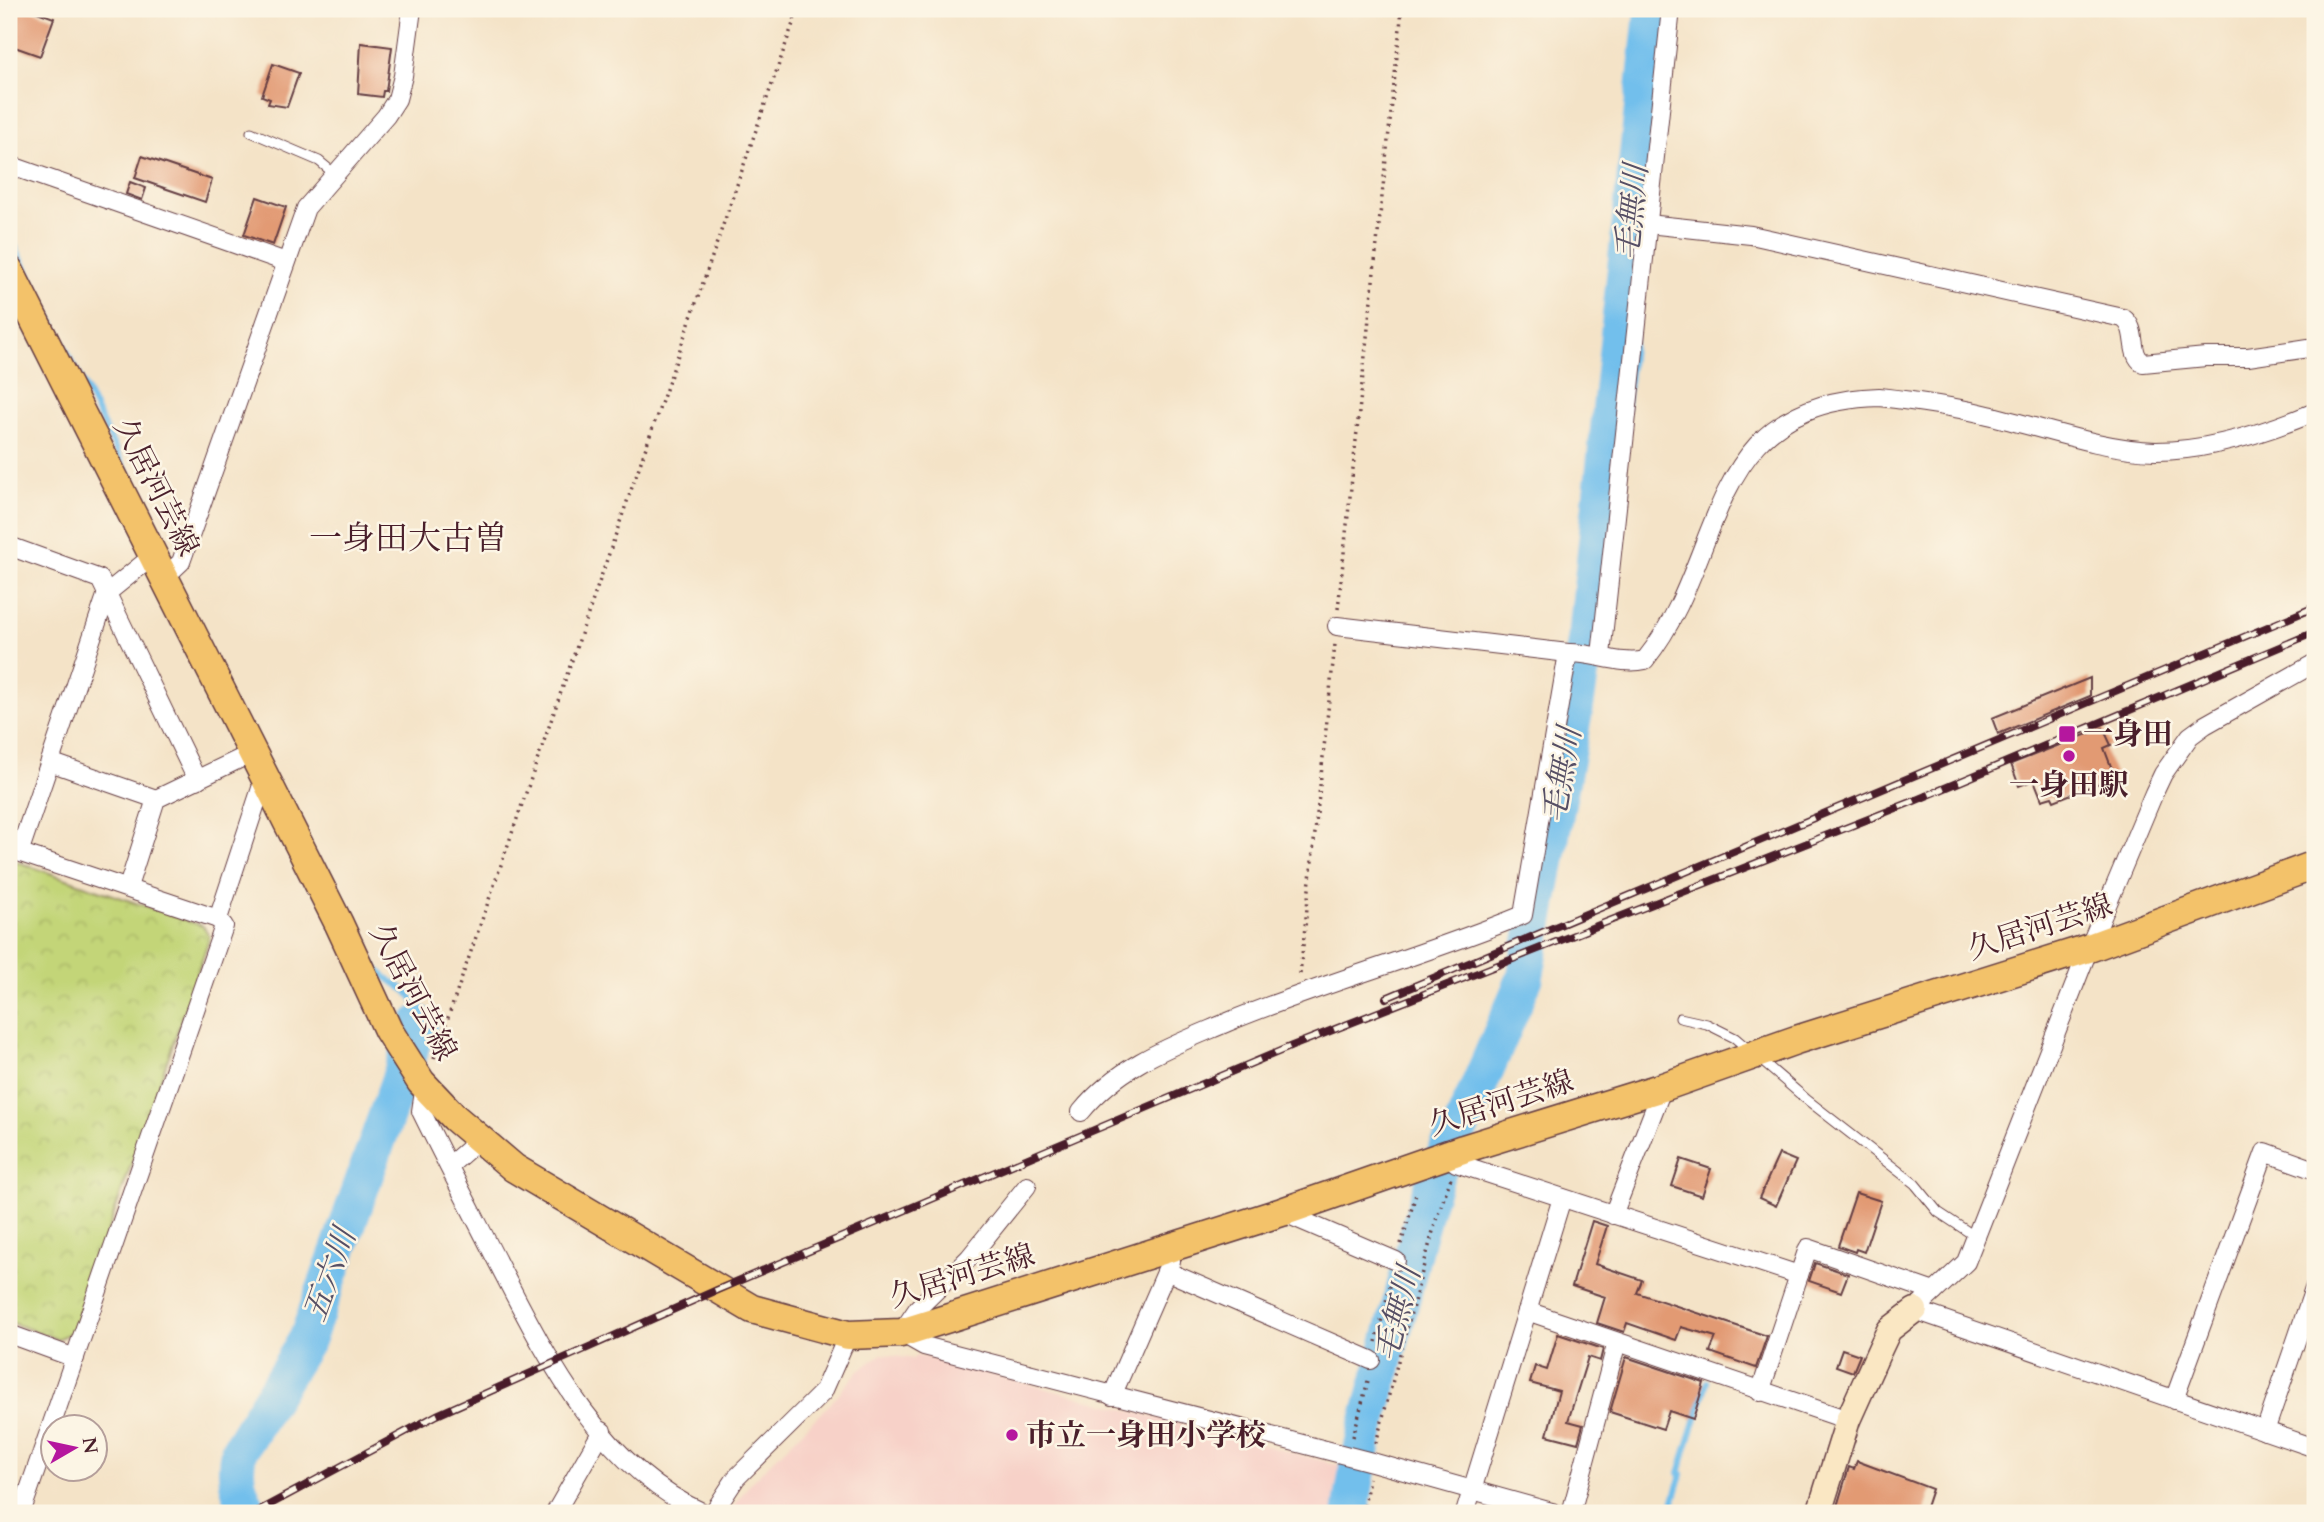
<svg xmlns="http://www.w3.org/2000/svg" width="2324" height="1522" viewBox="0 0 2324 1522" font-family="Cardo,'Noto Serif JP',serif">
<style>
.built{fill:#f7d1c8}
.park{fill:url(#park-crowns);stroke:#867a52;stroke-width:2}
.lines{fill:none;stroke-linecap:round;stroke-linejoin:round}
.stream{stroke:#72bfec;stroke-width:6}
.river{stroke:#72bfec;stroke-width:37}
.building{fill:#e29a73}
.lane-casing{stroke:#643c42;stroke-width:11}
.street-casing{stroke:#643c42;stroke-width:20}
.secondary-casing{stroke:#643c42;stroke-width:27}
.primary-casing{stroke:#643c42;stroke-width:31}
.path{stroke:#643c42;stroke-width:3.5;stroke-dasharray:2 5;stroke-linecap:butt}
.lane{stroke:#fff;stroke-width:9}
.street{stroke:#fff;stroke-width:18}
.secondary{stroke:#fae7c3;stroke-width:24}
.primary{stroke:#f3c26a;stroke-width:28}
.rail-casing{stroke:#4a1f2b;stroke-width:8}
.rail{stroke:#fcf5e5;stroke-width:5;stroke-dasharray:16;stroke-linecap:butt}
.poi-dot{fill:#b5179e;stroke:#fcf5e5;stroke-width:2.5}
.labels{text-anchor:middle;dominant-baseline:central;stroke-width:5;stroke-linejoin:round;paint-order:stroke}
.street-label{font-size:30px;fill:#4a1f2b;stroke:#fcf5e5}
.poi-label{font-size:30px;font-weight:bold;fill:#4a1f2b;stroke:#fcf5e5;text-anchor:start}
.water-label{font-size:32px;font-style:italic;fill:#564f65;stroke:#fcf5e5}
.quarter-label{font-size:33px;fill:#4a1f2b;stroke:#fcf5e5}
</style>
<defs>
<pattern id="park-crowns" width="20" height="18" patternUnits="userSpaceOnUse" patternTransform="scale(1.75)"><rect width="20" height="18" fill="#c3d578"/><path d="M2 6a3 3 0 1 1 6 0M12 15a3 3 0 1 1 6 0" fill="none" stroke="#a9b668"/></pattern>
</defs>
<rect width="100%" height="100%" fill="#fcf5e5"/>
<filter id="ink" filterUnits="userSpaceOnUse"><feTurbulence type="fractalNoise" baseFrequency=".0143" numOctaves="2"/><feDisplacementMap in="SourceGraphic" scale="14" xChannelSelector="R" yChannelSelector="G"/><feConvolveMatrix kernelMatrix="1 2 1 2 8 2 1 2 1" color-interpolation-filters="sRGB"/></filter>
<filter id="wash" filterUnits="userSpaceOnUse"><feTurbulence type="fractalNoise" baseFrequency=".00686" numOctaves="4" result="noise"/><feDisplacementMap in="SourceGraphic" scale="28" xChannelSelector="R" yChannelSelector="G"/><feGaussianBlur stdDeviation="1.57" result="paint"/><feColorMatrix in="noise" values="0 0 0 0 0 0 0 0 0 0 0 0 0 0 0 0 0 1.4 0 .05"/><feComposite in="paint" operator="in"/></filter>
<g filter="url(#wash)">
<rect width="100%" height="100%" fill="#f4e3c7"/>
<path class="built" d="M882 1354 913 1359 917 1355 1347 1467 1341 1513H729L751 1482 830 1404 859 1370Z"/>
<path class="park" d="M9 859 203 926 210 937 73 1332 57 1339 9 1322Z"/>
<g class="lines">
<g class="stream">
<path d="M9 234 162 543"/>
<path d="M359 934C364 945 369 961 377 969 402 994 414 983 419 1024"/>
<path d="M1670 1513 1682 1474 1679 1473 1707 1382"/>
</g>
<g class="river">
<path d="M250 1513C238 1492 233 1474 239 1450L307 1339 419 1024"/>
<path d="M1351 1513C1359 1443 1382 1374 1400 1306 1415 1249 1428 1173 1462 1125L1525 978 1576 703 1587 632 1653 9"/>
</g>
</g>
<g id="blocks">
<g class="building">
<path d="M9 9H29L54 18 40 56 9 45Z"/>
<path d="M361 43 392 47 386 91H383L382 97 358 94Z"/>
<path d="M273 64 299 73 287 107 268 104 270 99 262 96Z"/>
<path d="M142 156 212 180 205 202 135 178Z"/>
<path d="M130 182 146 188 142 200 126 194Z"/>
<path d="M257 197 286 207 273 245 244 235Z"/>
<path d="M2090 678V696L1998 734 1992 718Z"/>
<path d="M2103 728 2111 745 2104 748 2115 777 2054 801 2052 797 2042 800 2034 780 2019 786 2011 764Z"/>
<path d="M1779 1154 1796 1161 1776 1206 1759 1198Z"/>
<path d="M1681 1159 1711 1169 1702 1196 1672 1186Z"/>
<path d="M1856 1193 1881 1201 1864 1252 1856 1249 1855 1252 1838 1246Z"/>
<path d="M1592 1221 1607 1226 1595 1264 1642 1280 1637 1293 1767 1336 1756 1368 1710 1352 1716 1337 1681 1327 1676 1340 1627 1323 1624 1332 1597 1323 1605 1297 1572 1286Z"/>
<path d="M1815 1263 1848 1274 1841 1292 1809 1281Z"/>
<path d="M1558 1334 1603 1349 1600 1361 1588 1357 1568 1421 1583 1425 1578 1443 1547 1435 1559 1391 1530 1383 1535 1366 1547 1370Z"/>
<path d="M1842 1349 1860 1355 1853 1372 1836 1366Z"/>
<path d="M1626 1357 1704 1383 1693 1419 1669 1411 1663 1429 1610 1412Z"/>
<path d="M1857 1461 1932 1489 1924 1513H1835L1849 1467 1854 1469Z"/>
</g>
</g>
</g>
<g filter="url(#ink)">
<use href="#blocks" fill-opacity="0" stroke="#643c42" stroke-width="2"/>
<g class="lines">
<g class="lane-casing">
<g id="lane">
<path d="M251 132 319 161 336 175"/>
<path d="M1680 1018 1707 1024 1735 1038 1806 1099 1915 1184 1938 1212 1976 1237"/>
</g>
</g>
<g class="street-casing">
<g id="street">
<path d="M9 165 286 262"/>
<path d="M1648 224 1751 235 2123 318C2139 329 2128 353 2143 363L2206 357H2248L2315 347"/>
<path d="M9 546 100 579 197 780"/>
<path d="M165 577 181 562 306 208 386 116 397 99 403 76 412 9"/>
<path d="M1337 626 1568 653"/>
<path d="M1601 655 1671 9"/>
<path d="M2315 663 2205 725 2190 736 2163 774 2154 793 2089 948 1966 1262 1915 1310 2315 1448"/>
<path d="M50 762 156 799"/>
<path d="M9 849 218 919"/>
<path d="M20 850 107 593 154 555"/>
<path d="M128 887 156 799 252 753"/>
<path d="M425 1085 421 1111C446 1162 472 1212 498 1263 547 1358 601 1468 704 1513"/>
<path d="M1081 1112C1120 1064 1172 1046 1228 1022 1325 982 1426 955 1523 915L1568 653C1593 652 1621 666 1645 660 1728 557 1701 402 1879 397 1914 401 1950 406 1984 414 2036 426 2103 450 2156 451 2209 451 2267 432 2315 412"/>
<path d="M1463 1149 1456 1163 1799 1275"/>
<path d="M449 1166 480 1139"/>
<path d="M1027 1186 969 1258 918 1308 901 1333 924 1346 1372 1462 1555 1513"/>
<path d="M1282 1212 1396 1261"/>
<path d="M1613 1215 1663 1087"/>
<path d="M1166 1271 1371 1360"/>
<path d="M1527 1311 1848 1420"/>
<path d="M9 1334 75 1358"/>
<path d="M1760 1392 1808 1248 1934 1292"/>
<path d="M1112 1396 1171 1261"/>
<path d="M2174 1400 2265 1152 2315 1170"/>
<path d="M2265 1431 2315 1286"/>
<path d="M21 1513 224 926 218 919 264 779"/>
<path d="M555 1513 602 1431"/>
<path d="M713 1513 736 1478 823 1392 848 1335"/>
<path d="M1465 1513 1562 1198"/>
<path d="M1571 1513 1617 1342"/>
</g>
</g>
<g class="secondary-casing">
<path id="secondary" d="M1819 1513 1848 1420 1880 1349 1889 1330 1915 1310"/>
</g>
<g class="primary-casing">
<path id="primary" d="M9 270 339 924 388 1030 421 1082 455 1118 514 1168 752 1309 848 1335 901 1333 952 1317 1282 1212 1463 1149 1663 1087 1796 1040 2089 948 2315 865"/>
</g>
<g class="path">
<path d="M1338 609 1402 9"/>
<path d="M1300 974 1335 644"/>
<path d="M434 1058 798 9"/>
<path d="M1401 1244 1417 1191"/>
<path d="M1376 1342 1392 1278"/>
<path d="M1353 1437 1369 1377"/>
<path d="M1376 1443 1436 1220 1451 1178"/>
<path d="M1363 1513 1369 1478"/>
</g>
<use href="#lane" class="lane"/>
<use href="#street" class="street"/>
<use href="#secondary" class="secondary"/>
<use href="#primary" class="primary"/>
<g class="rail-casing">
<g id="rail">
<path d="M1386 998 2315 607"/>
<path d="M254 1513 437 1415 717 1290 1292 1046 1914 801 2315 632"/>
</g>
</g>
<use href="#rail" class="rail"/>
</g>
</g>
<g class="poi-dot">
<rect x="2058" y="725" width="18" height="18" rx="3.5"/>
<circle cx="2069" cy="756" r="7"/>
<circle cx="1012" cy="1435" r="7"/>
</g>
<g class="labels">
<g class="street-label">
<text transform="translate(156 487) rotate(63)">久居河芸線</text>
<text transform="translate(2040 927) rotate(-18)">久居河芸線</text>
<text transform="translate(413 992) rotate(62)">久居河芸線</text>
<text transform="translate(1501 1103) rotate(-18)">久居河芸線</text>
<text transform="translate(962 1276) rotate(-17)">久居河芸線</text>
</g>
<g class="poi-label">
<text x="2083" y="734">一身田</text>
<text x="2069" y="785" text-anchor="middle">一身田駅</text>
<text x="1026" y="1435">市立一身田小学校</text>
</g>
<g class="water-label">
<text transform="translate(1632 212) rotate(-84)">毛無川</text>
<text transform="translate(1562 775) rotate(-80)">毛無川</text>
<text transform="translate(330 1275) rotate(-70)">五六川</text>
<text transform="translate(1398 1314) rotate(-75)">毛無川</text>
</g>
<g class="quarter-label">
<text x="408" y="538">一身田大古曽</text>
</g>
</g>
<rect width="2324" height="1522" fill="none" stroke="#fcf5e5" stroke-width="35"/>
<g transform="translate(74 1448) rotate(81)"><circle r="33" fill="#fcf5e5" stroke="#b59f9b" stroke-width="2"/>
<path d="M0-5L12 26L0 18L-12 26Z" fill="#b5179e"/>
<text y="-10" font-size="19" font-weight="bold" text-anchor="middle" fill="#4a1f2b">N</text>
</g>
</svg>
